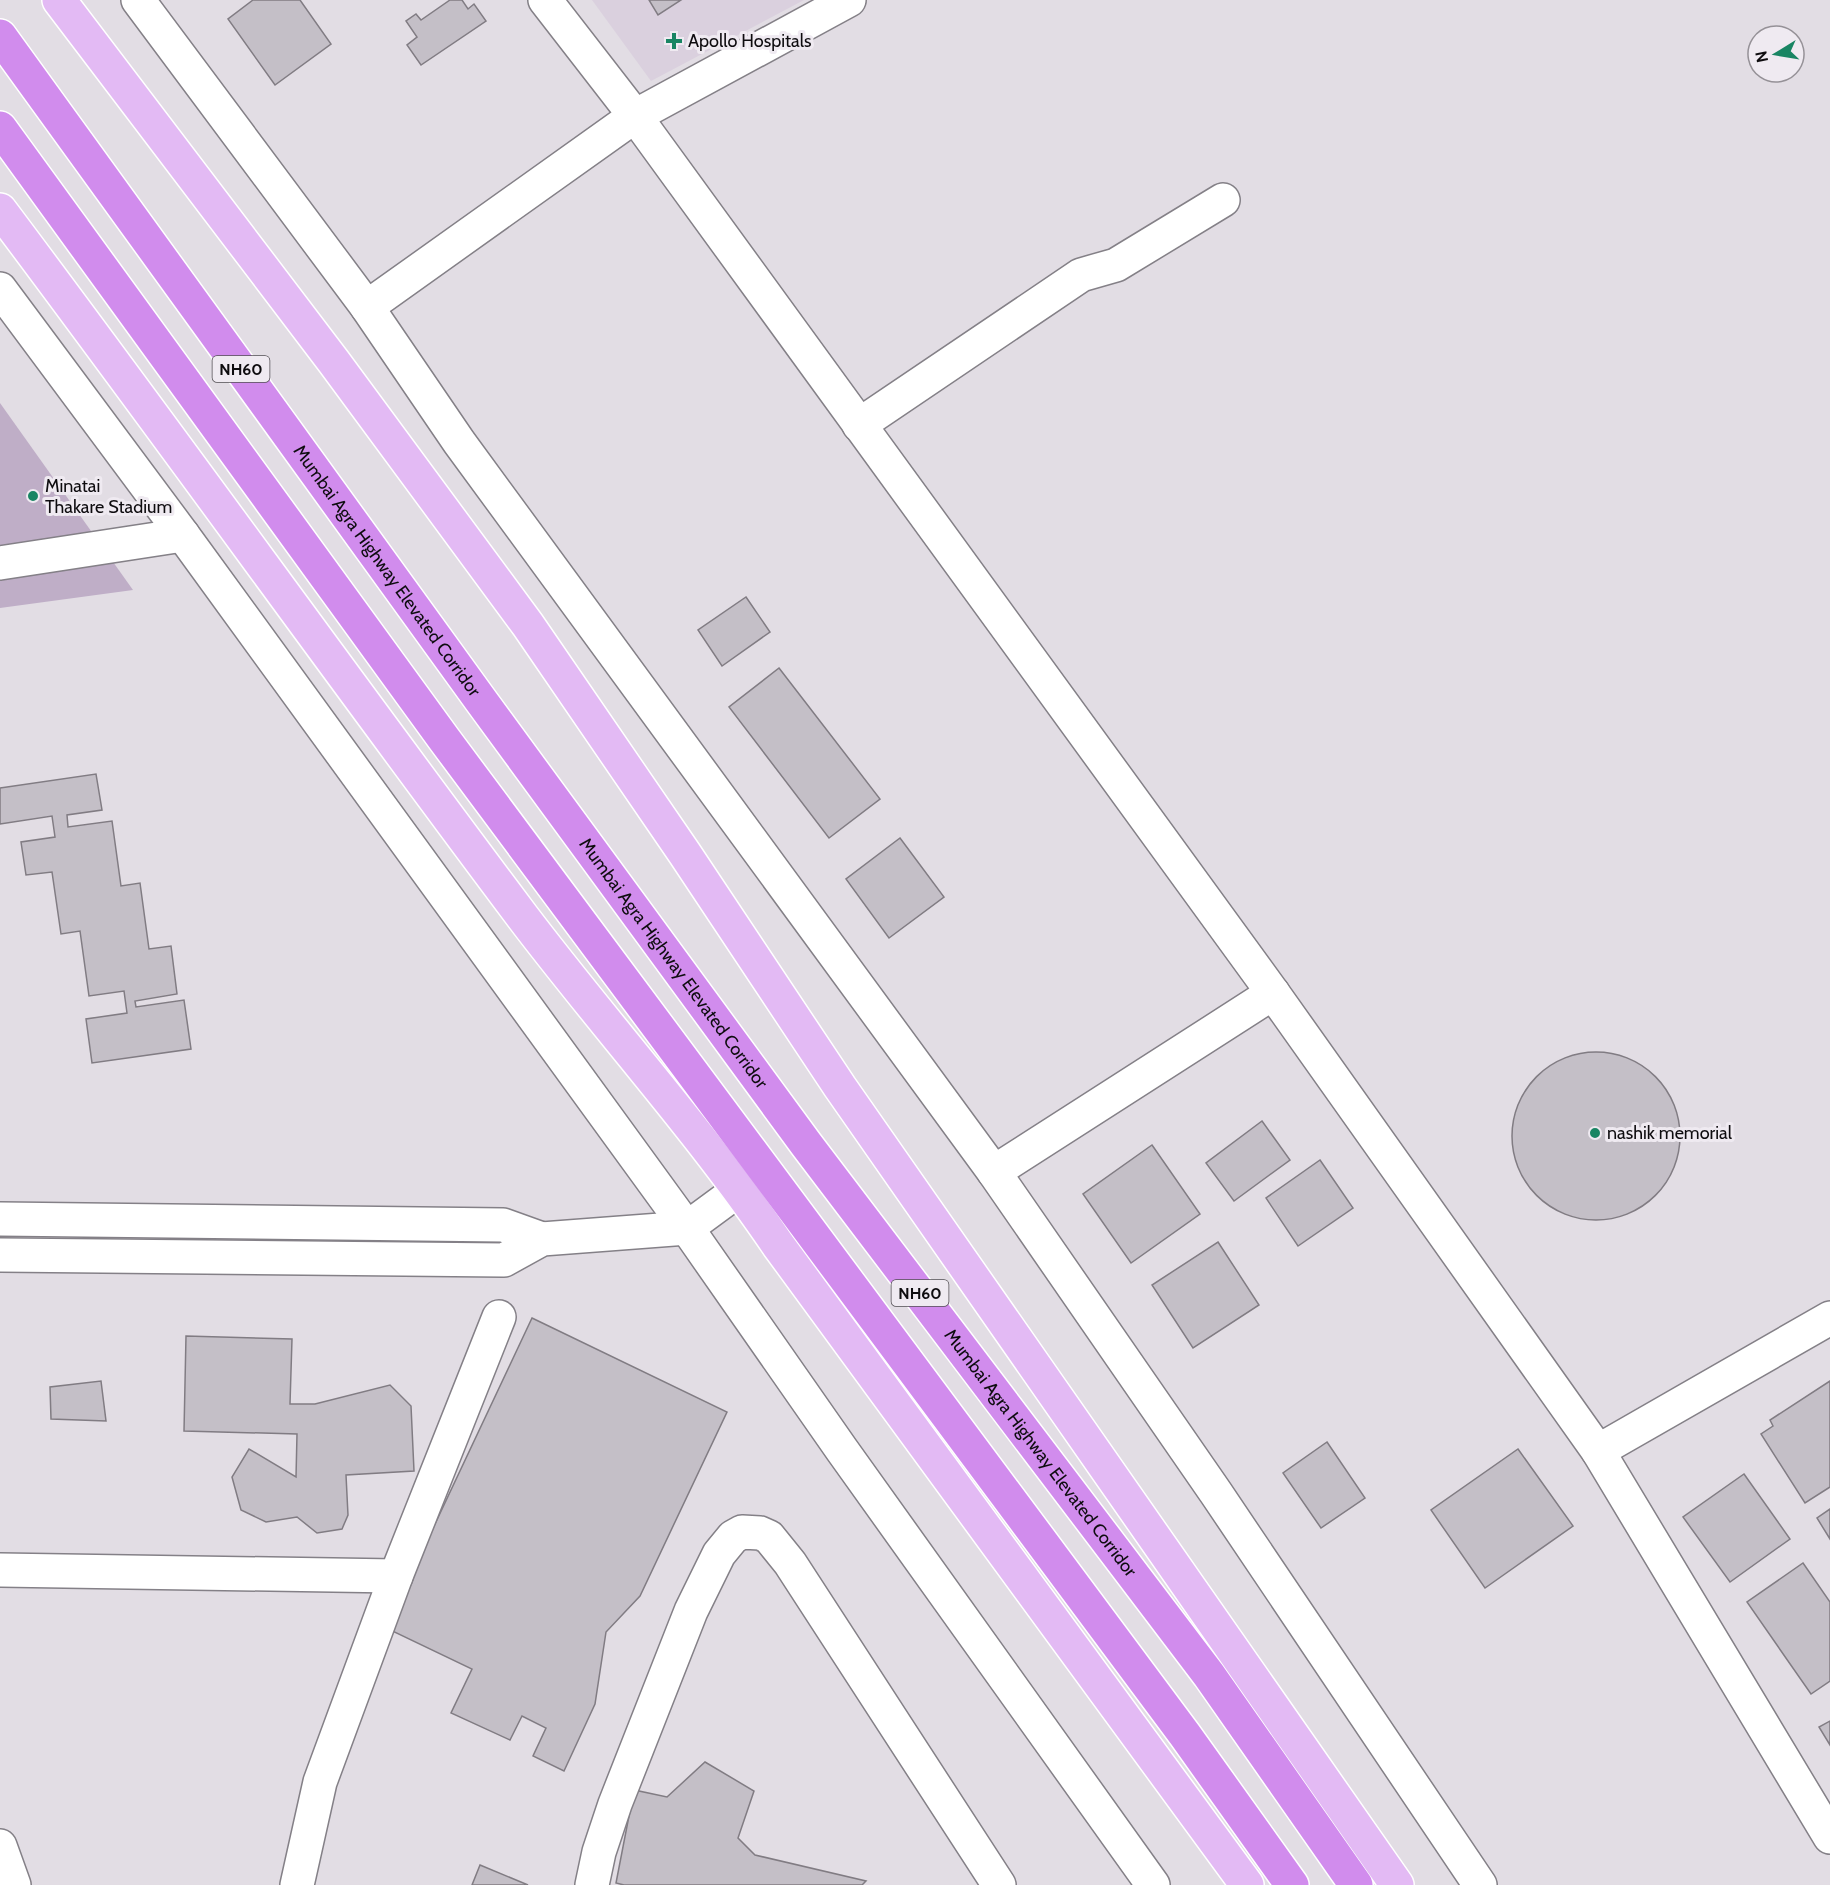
<svg xmlns="http://www.w3.org/2000/svg" width="1830" height="1885" viewBox="0 0 1830 1885" font-family="Cabin,sans-serif">
<style>
.built{fill:#dad0de}
.green{fill:#bfaec7}
.building{fill:#c4bfc7;stroke:#817c83;stroke-width:1.5}
.lines{fill:none;stroke-linecap:round;stroke-linejoin:round}
.minor-casing{stroke:#848087;stroke-width:36}
.major-casing{stroke:#fff;stroke-width:36}
.highway-casing{stroke:#fff;stroke-width:36}
.minor{stroke:#fff;stroke-width:33}
.major{stroke:#e3baf4;stroke-width:33}
.highway{stroke:#d18ced;stroke-width:33}
.poi-dot{fill:#198563;stroke:#efeaf1;stroke-width:2}
.labels{text-anchor:middle;dominant-baseline:central;stroke-width:6;stroke-linejoin:round;paint-order:stroke}
.shield{fill:#efeaf1;stroke:#524f53;stroke-width:1.5}
.shield-label{font-size:16px;font-weight:bold;fill:#0e0c0f}
.poi-label{font-size:18px;fill:#0e0c0f;stroke:#efeaf1;text-anchor:start}
.street-label{font-size:18px;fill:#0e0c0f;stroke:#efeaf1}
</style>
<rect width="100%" height="100%" fill="#e2dde4"/>
<path class="built" d="M592 0H804L651 81Z"/>
<path class="green" d="M0 403 133 590 0 608Z"/>
<g class="building">
<path d="M253 0H300L331 44 275 85 228 19Z"/>
<path d="M450 0H462L468 9 474 4 486 21 421 65 407 45 417 37 406 21 416 14 421 20Z"/>
<path d="M649 0H681L658 15Z"/>
<path d="M746 597 770 632 722 666 698 630Z"/>
<path d="M779 668 880 799 829 838 729 707Z"/>
<path d="M96 774 102 810 67 815 68 827 112 821 121 886 140 883 149 949 171 946 177 994 135 1001 136 1007 184 1000 191 1049 92 1063 86 1019 127 1013 124 991 89 996 80 931 61 934 52 872 26 875 21 842 55 837 52 816 0 824V788Z"/>
<path d="M900 838 944 897 889 938 846 879Z"/>
<circle cx="1596" cy="1136" r="84"/>
<path d="M1262 1121 1290 1160 1234 1201 1206 1163Z"/>
<path d="M1152 1145 1200 1214 1131 1263 1083 1194Z"/>
<path d="M1320 1160 1353 1208 1298 1246 1266 1198Z"/>
<path d="M1218 1242 1259 1305 1193 1348 1152 1285Z"/>
<path d="M532 1318 727 1412 640 1596 606 1632 595 1704 564 1771 533 1756 546 1728 522 1716 510 1740 451 1713 472 1669 386 1628Z"/>
<path d="M186 1336 292 1339 290 1404H315L390 1385 411 1406 414 1471 346 1475 348 1515 342 1529 317 1533 297 1517 266 1522 241 1510 232 1477 249 1449 296 1477 297 1434 184 1431Z"/>
<path d="M101 1381 106 1421 51 1419 50 1387Z"/>
<path d="M1830 1381V1487L1805 1503 1761 1434 1773 1426 1770 1420Z"/>
<path d="M1327 1442 1365 1498 1321 1528 1283 1473Z"/>
<path d="M1518 1449 1573 1526 1485 1588 1431 1510Z"/>
<path d="M1744 1474 1790 1539 1730 1582 1683 1517Z"/>
<path d="M1830 1509V1539L1817 1518Z"/>
<path d="M1803 1563 1830 1602V1681L1811 1694 1747 1602Z"/>
<path d="M1830 1721V1745L1819 1727Z"/>
<path d="M705 1762 754 1791 738 1838 755 1855 866 1881 862 1885H624L616 1883 634 1790 667 1797Z"/>
<path d="M480 1865 528 1885H472Z"/>
</g>
<g class="lines">
<g class="minor-casing">
<g id="minor">
<path d="M138 0 367 307 459 442 994 1172 1216 1493 1480 1885"/>
<path d="M545 0 635 116 1273 993 1598 1451 1830 1837"/>
<path d="M0 289 183 535 687 1228 842 1450 1153 1885"/>
<path d="M367 307 635 116 849 0"/>
<path d="M859 425 1081 275 1116 265 1223 200"/>
<path d="M0 563 183 535"/>
<path d="M994 1172 1273 993"/>
<path d="M0 1219 503 1225 542 1239"/>
<path d="M0 1255 504 1260 542 1239 687 1228 740 1189"/>
<path d="M1598 1451 1830 1318"/>
<path d="M0 1570 396 1576"/>
<path d="M0 1846 14 1885"/>
<path d="M297 1885 320 1782 396 1576 499 1317"/>
<path d="M592 1885 599 1852 615 1804 691 1611 719 1554 733 1537 742 1532 760 1533 769 1537 790 1563 999 1885"/>
</g>
</g>
<g class="major-casing">
<g id="major">
<path d="M59 0 334 362 528 625 685 854 840 1087 1397 1885"/>
<path d="M0 210C176 444 346 682 522 916 606 1027 700 1130 778 1245L1247 1885"/>
</g>
</g>
<g class="highway-casing">
<g id="highway">
<path id="s1" d="M0 36 482 702 806 1144 1209 1675 1356 1885"/>
<path d="M0 128 444 739 1185 1735 1292 1885"/>
</g>
</g>
<use href="#minor" class="minor"/>
<use href="#major" class="major"/>
<use href="#highway" class="highway"/>
</g>
<g class="poi-dot">
<path d="M671 32h6v6h6v6h-6v6h-6v-6h-6v-6h6z"/>
<circle cx="33" cy="496" r="6"/>
<circle cx="1595" cy="1133" r="6"/>
</g>
<g class="labels">
<g class="shield">
<rect x="212.5" y="356" width="57" height="26" rx="4.5"/>
<rect x="891.5" y="1280" width="57" height="26" rx="4.5"/>
</g>
<g class="shield-label">
<text x="241" y="369">NH60</text>
<text x="920" y="1293">NH60</text>
</g>
<g class="poi-label">
<text x="688" y="41">Apollo Hospitals</text>
<text x="45" y="486">Minatai<tspan x="45" dy="21">Thakare Stadium</tspan></text>
<text x="1607" y="1133">nashik memorial</text>
</g>
<g class="street-label">
<text stroke="none"><textPath href="#s1" startOffset="660">Mumbai Agra Highway Elevated Corridor</textPath></text>
<text stroke="none"><textPath href="#s1" startOffset="1146">Mumbai Agra Highway Elevated Corridor</textPath></text>
<text stroke="none"><textPath href="#s1" startOffset="1758">Mumbai Agra Highway Elevated Corridor</textPath></text>
</g>
</g>
<g transform="translate(1776 54) rotate(259)"><circle r="28" fill="#efeaf1" stroke="#959197" stroke-width="1.5"/>
<path d="M0-4.5L10 22L0 15L-10 22Z" fill="#198563"/>
<text y="-9" font-size="16" font-weight="bold" text-anchor="middle" fill="#0e0c0f">N</text>
</g>
</svg>
